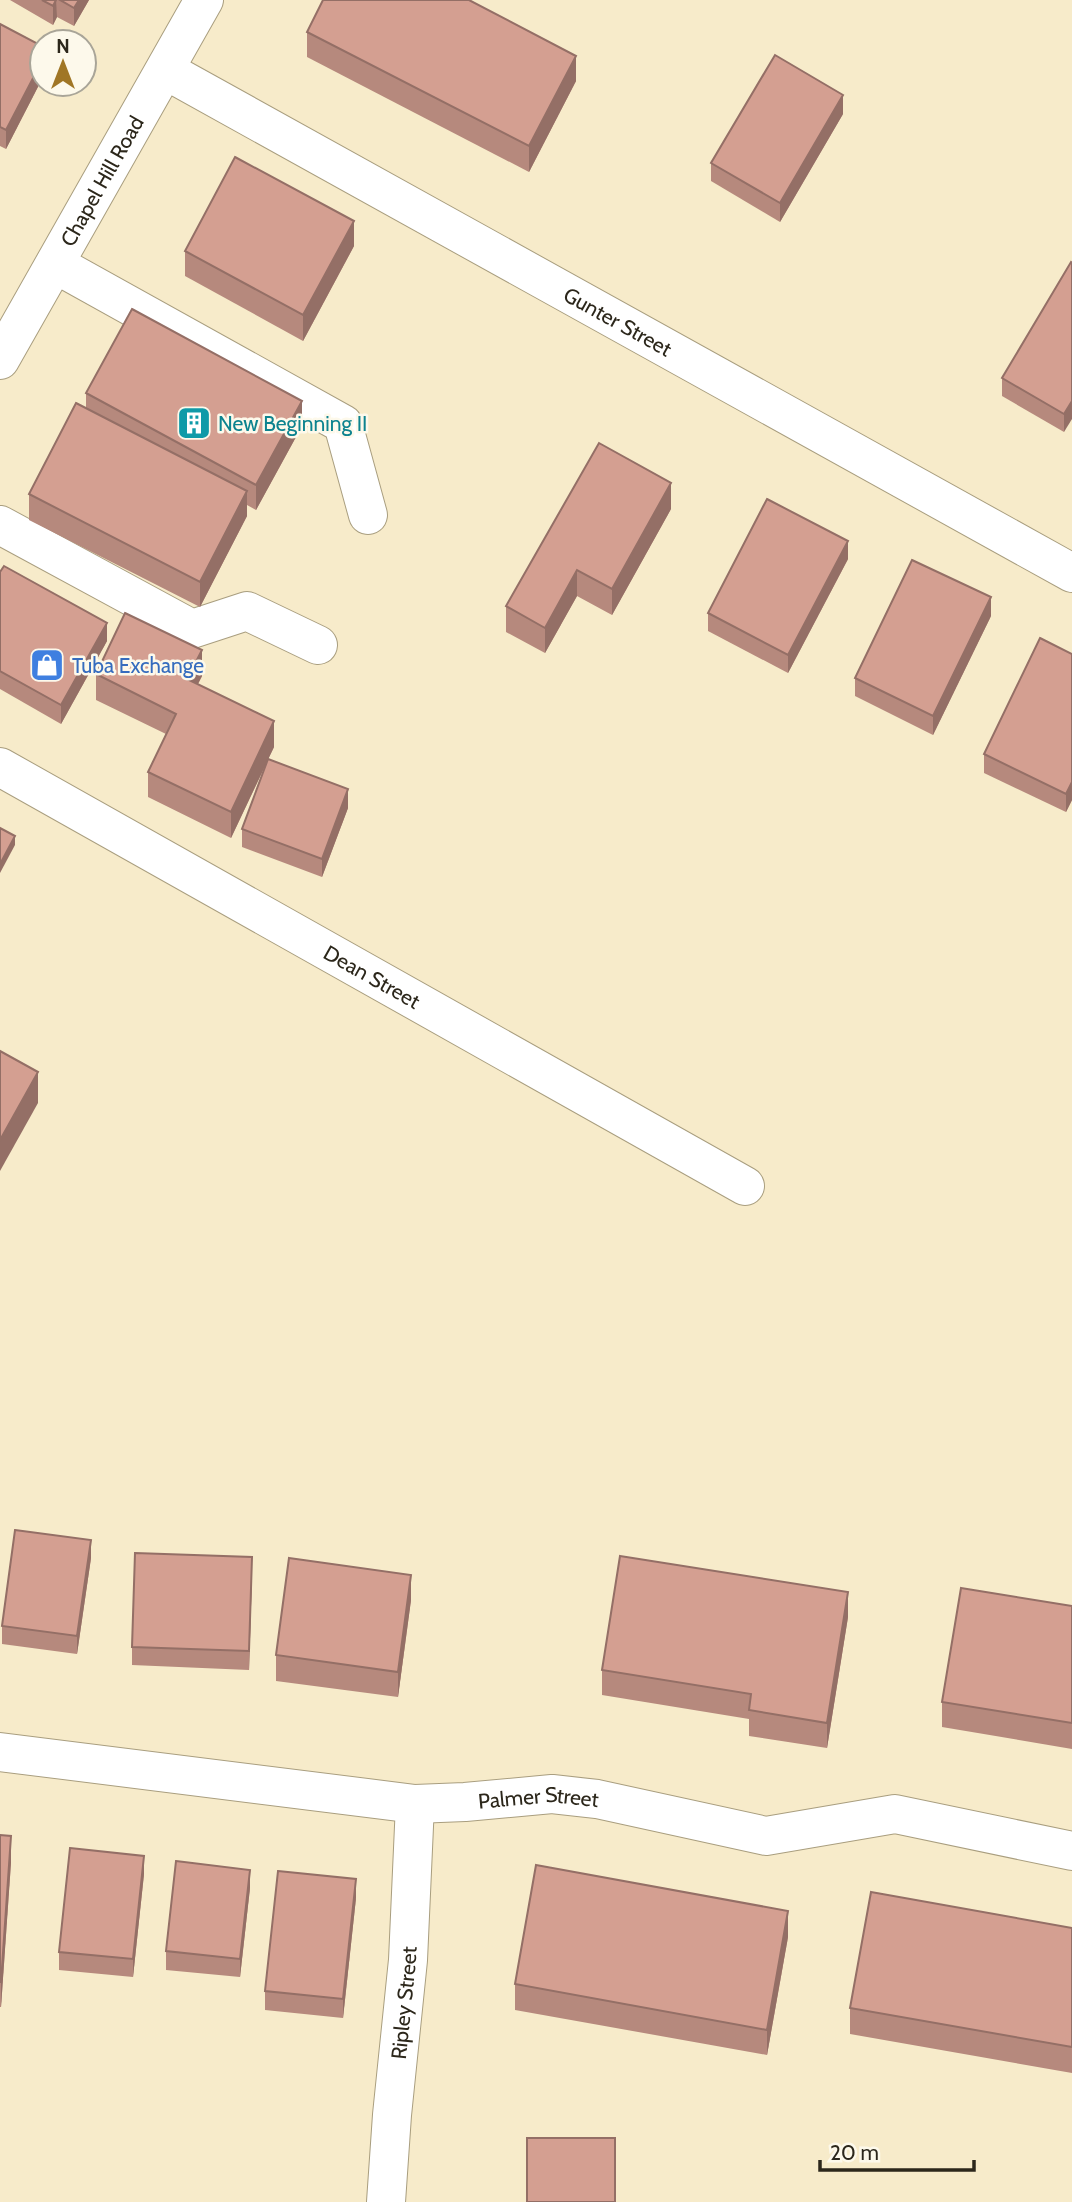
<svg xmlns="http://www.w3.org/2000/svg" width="1072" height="2202" viewBox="0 0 1072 2202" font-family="Cabin,sans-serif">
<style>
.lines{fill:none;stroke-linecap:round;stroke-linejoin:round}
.minor-casing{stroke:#a99e7f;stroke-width:40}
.minor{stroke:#fff;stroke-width:38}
.wall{fill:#b6897d}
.shaded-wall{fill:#946f66}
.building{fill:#d49f91;stroke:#946f66;stroke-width:2}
.labels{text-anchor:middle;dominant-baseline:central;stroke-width:5;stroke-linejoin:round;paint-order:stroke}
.street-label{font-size:21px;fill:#2c271b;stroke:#fdf9eb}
.culture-label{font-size:21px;fill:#0d838f;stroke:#fdf9eb;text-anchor:start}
.shop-label{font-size:21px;fill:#366cbe;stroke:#fdf9eb;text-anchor:start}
</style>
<rect width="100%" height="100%" fill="#f7ebca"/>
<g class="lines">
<g class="minor-casing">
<g id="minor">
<path id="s1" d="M165 70 1072 573"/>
<path d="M55 264 343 424 368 515"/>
<path id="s2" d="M0 360 204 0"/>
<path d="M0 525 192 629 247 611 318 645"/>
<path id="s3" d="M0 767 745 1186"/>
<path id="s4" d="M0 1752 415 1804 465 1802 552 1794 597 1799 766 1836 895 1814 1072 1851"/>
<path id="s5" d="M386 2202 392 2115 408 1960 415 1804"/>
</g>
</g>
<use href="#minor" class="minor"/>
</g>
<g class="wall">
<path d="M10 0H89L74 26 57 17 53 25Z"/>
<path d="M0 24 42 46V79L6 149 0 146Z"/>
<path d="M307 32 576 81 529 172 307 57Z"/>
<path d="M843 114 780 222 711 181V163Z"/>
<path d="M354 246 303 341 185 276V251Z"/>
<path d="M1071 262 1064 432 1002 396V378Z"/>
<path d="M86 393 302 426 256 510 247 505V516L200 607 29 520V494L86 408Z"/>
<path d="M671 509 612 615 577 596 545 653 506 632V606Z"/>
<path d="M848 559 788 673 708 631V613Z"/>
<path d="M0 572 107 641 61 724 0 689Z"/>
<path d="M991 616 933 735 855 696V678Z"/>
<path d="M1072 654V800L1066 812 984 773V754Z"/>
<path d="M96 674 202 676 198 684 274 747 268 759 348 808 322 877 242 847V829L267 762 231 838 148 797V772L166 734 96 700Z"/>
<path d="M91 1558 77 1654 2 1644V1626Z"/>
<path d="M252 1575 249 1670 132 1665V1647Z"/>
<path d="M411 1600 398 1697 276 1681V1655Z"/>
<path d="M1072 1606V1749L942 1727V1702Z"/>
<path d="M848 1617 827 1748 749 1736V1719L602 1695V1670Z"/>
<path d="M0 1835 11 1862 1 2007H0Z"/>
<path d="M144 1874 133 1977 59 1970V1952Z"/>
<path d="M250 1888 240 1977 166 1970V1951Z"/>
<path d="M356 1898 343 2018 265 2010V1991Z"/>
<path d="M1072 1928V2073L850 2034V2008Z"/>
<path d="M788 1937 767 2055 515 2010V1984Z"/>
</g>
<g class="shaded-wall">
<path d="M56 0 57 17 53 25V6Z"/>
<path d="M79 0H89L74 26V8Z"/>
<path d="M576 56V81L529 172V146Z"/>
<path d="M42 61V79L6 149V130Z"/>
<path d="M843 95V114L780 222V203Z"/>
<path d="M354 221V246L303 341V315Z"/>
<path d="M302 401V426L256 510V485Z"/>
<path d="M1072 401V419L1064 432V414Z"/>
<path d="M671 483V509L612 615V589Z"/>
<path d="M247 491V516L200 607V582Z"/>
<path d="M848 541V559L788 673V655Z"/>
<path d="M577 570V596L545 653V628Z"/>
<path d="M991 597V616L933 735V716Z"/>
<path d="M107 623V641L61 724V705Z"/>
<path d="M202 650V676L187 705V679Z"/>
<path d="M274 721V747L231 838V812Z"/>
<path d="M1072 782V800L1066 812V794Z"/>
<path d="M348 789V808L322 877V859Z"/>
<path d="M15 836V845L0 873V864Z"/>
<path d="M38 1072V1103L0 1171V1140Z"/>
<path d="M91 1540V1558L77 1654V1636Z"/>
<path d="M252 1557V1575L249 1670V1651Z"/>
<path d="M411 1575V1600L398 1697V1672Z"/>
<path d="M848 1592V1617L827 1748V1723Z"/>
<path d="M11 1836V1862L1 2007V1982Z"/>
<path d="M144 1856V1874L133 1977V1959Z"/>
<path d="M250 1870V1888L240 1977V1959Z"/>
<path d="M356 1879V1898L343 2018V1999Z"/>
<path d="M788 1911V1937L767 2055V2030Z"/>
</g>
<g class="building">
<path d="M42 0H56L53 6Z"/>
<path d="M60 0H79L74 8Z"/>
<path d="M323 0H469L576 56 529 146 307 32Z"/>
<path d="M0 24 42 46V61L6 130 0 127Z"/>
<path d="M775 55 843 95 780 203 711 163Z"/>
<path d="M235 157 354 221 303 315 185 251Z"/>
<path d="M1071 262 1072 263V401L1064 414 1002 378Z"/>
<path d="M132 309 302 401 256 485 86 393Z"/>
<path d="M76 403 247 491 200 582 29 494Z"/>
<path d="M599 443 671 483 612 589 577 570 545 628 506 606Z"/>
<path d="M767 499 848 541 788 655 708 613Z"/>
<path d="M912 560 991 597 933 716 855 678Z"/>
<path d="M4 566 107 623 61 705 0 671V572Z"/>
<path d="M125 613 202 650 187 679 274 721 231 812 148 772 176 714 96 674Z"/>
<path d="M1040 638 1072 654V782L1066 794 984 754Z"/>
<path d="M268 759 348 789 322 859 242 829Z"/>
<path d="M0 828 15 836 0 864Z"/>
<path d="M0 1051 38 1072 0 1140Z"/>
<path d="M15 1530 91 1540 77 1636 2 1626Z"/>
<path d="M135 1553 252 1557 249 1651 132 1647Z"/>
<path d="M620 1556 848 1592 827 1723 749 1710 751 1694 602 1670Z"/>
<path d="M289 1558 411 1575 398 1672 276 1655Z"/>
<path d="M961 1588 1072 1606V1723L942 1702Z"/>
<path d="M0 1835 11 1836 1 1982H0Z"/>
<path d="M70 1848 144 1856 133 1959 59 1952Z"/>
<path d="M176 1861 250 1870 240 1959 166 1951Z"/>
<path d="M536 1865 788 1911 767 2030 515 1984Z"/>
<path d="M278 1871 356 1879 343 1999 265 1991Z"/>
<path d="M871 1892 1072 1928V2047L850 2008Z"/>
<rect x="527" y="2138" width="88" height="64"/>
</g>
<defs>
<g id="building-square" transform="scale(1.75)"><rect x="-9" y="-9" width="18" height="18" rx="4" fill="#0f9aa8" stroke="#fdf9eb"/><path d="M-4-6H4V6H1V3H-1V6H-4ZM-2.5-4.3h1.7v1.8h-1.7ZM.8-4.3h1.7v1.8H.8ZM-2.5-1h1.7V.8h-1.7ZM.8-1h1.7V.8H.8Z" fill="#fff"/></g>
<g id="shop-square" transform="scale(1.75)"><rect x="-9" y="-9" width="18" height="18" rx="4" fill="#3f7fe0" stroke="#fdf9eb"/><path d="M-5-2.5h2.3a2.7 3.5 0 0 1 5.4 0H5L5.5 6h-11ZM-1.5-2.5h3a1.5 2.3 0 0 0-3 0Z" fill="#fff"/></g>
</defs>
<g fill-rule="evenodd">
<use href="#building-square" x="194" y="423"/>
<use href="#shop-square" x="47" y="665"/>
</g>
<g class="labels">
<g class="street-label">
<text stroke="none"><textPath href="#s2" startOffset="206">Chapel Hill Road</textPath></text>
<text stroke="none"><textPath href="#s1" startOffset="518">Gunter Street</textPath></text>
<text stroke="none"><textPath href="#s3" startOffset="427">Dean Street</textPath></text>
<text stroke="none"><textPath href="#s4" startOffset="542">Palmer Street</textPath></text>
<text stroke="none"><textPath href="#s5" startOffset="200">Ripley Street</textPath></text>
</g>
<g class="culture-label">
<text x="218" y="423">New Beginning II</text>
</g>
<g class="shop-label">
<text x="72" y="665">Tuba Exchange</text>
</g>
</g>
<g transform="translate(63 63)"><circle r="33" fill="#fdf9eb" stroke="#a9a598" stroke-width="2"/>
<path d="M0-5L12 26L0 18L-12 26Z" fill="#a07625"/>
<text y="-10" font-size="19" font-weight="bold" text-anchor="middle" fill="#2c271b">N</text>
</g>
<path d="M820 2160v10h154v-10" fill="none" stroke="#2c271b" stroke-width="3.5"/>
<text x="830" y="2160" font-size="21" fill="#2c271b" stroke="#fdf9eb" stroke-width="5" paint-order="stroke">20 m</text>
</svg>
